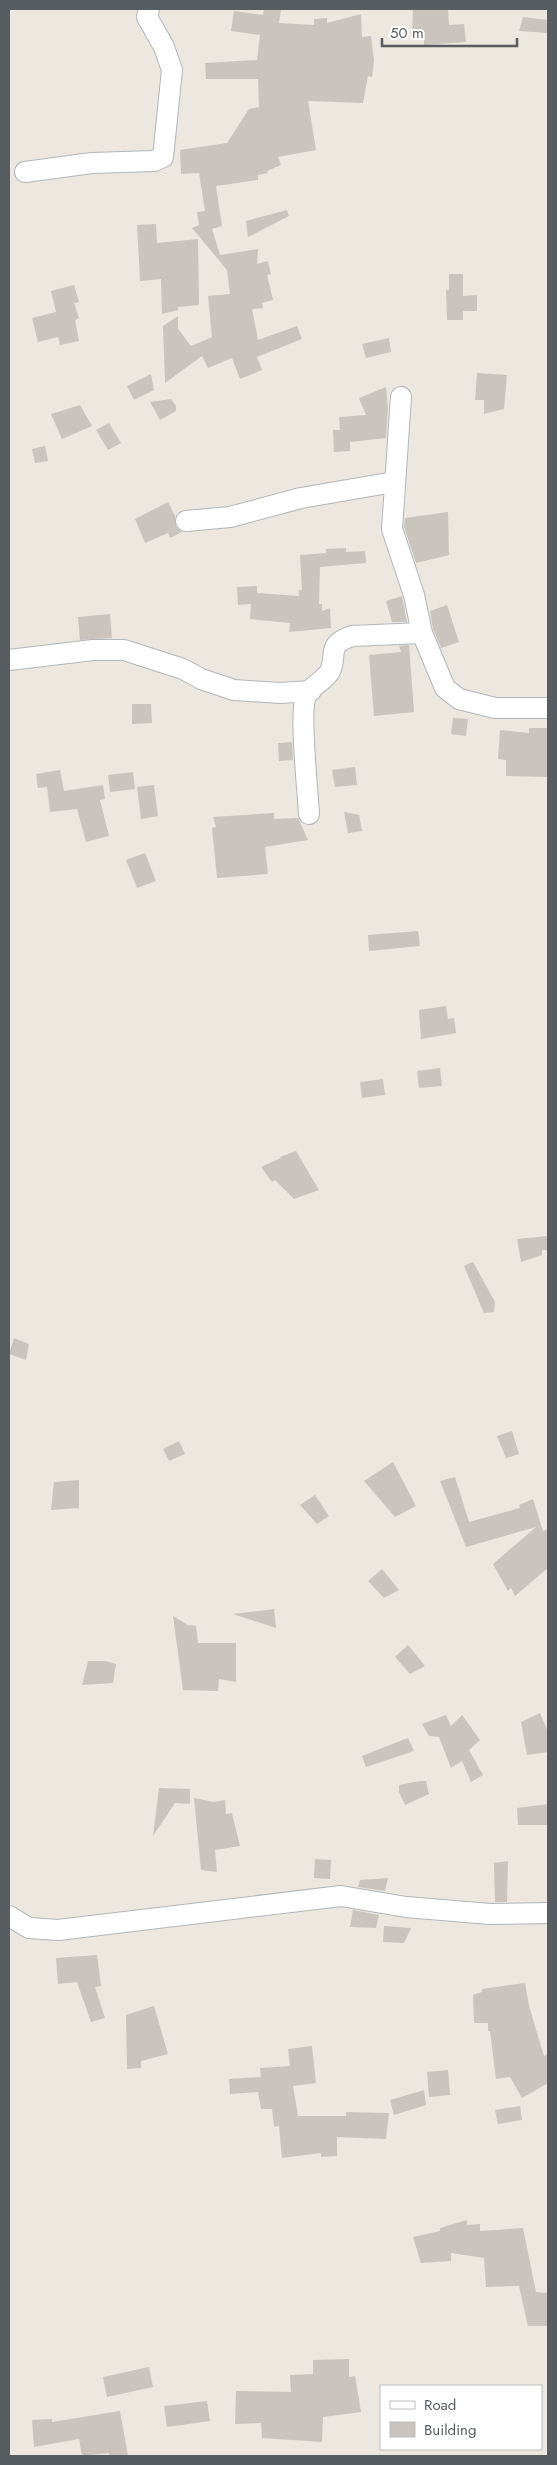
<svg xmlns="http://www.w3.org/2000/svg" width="557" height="2465" viewBox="0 0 557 2465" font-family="Jost,sans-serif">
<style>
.building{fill:#c9c4be}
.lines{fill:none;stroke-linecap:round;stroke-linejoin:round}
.minor-casing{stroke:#b2b6ba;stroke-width:22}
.minor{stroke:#fff;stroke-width:20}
</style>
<rect width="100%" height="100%" fill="#ece7df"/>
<g class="building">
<path d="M264 9H281L279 23 314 25V19L327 18V23L361 14 362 37 371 36 374 61 372 77 368 76 363 103 308 101 316 150 278 157 281 165 267 171 268 173 258 175V180L216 186 222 226 212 229 220 255 258 249 257 264 268 261 271 274 267 275 273 300 262 303 263 308 252 309 258 340 297 326 302 339 257 357 262 370 240 379 232 358 208 368 202 356 165 383 163 326 178 316V329L191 346 212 337 208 296 230 294 227 270 192 228 199 225 197 212 205 211 199 173 181 174 180 150 227 143 249 109 259 107 258 79H206L205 63 257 60 260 35 231 31 234 11 263 15Z"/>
<path d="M413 9H448L449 25 464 24 466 42 424 45V35L412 34Z"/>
<path d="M523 17 548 20 547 33 519 31Z"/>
<path d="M287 210 289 216 248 237 246 221Z"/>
<path d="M156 224 157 243 198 239 199 305 178 307V310L162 314 161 279 140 281 137 225Z"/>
<path d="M449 274H463V296L477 295V311H463V320H447L446 290H449Z"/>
<path d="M74 285 79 302 74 303 79 318 75 320 79 341 60 345 58 337 38 342 32 318 56 312 51 291Z"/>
<path d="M389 338 391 352 366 358 362 344Z"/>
<path d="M477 373 507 375 504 409 484 414V400H475Z"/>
<path d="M151 374 154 390 134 400 127 386Z"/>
<path d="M386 387 388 409 386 438 350 442V451L334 452 333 430H340L339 417 366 415 359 398Z"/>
<path d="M171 399 176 406V411L160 420 150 402Z"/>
<path d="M80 405 92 426 62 439 51 414Z"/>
<path d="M109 423 121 443 108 450 96 430Z"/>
<path d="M45 446 48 461 35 463 32 449Z"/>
<path d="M168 502 175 516 176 527 182 532 170 538 168 533 145 543 135 519Z"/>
<path d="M448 512 449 555 416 563 404 527 405 518Z"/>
<path d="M346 548V552L365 551 366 563 320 567 319 604H322V611L330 608 331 628 289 632 290 623 250 619 251 604 238 605 237 587 257 586V593L299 596V590H302L300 555 326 553V549Z"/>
<path d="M402 596 407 622H392L386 601Z"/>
<path d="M447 605 459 642 441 648 433 629 430 611Z"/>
<path d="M110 614 112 638 80 640 78 617Z"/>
<path d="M409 645 414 712 374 716 369 655 401 652 399 646Z"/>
<path d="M132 704H151L152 723 132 724Z"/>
<path d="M453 718 468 719 466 736 451 734Z"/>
<path d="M529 728H548V777L506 776V760L498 759 500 730 529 733Z"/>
<path d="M292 742 293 760 279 761 278 743Z"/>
<path d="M355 767 357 785 335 787 332 770Z"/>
<path d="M60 770 64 791 103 785 105 799 100 800 109 836 86 842 77 809 50 812 47 787 38 788 36 774Z"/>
<path d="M133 772 135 789 110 792 108 775Z"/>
<path d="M154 785 158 816 141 819 137 787Z"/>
<path d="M344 812 359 815 362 831 348 833Z"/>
<path d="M274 813V819L298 818 308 840 265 847 268 874 217 878 212 828 216 827 213 817Z"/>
<path d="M145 853 156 881 137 888 126 860Z"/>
<path d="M418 931 420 946 369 951 368 935Z"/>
<path d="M446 1006 448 1019 454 1018 456 1033 421 1039 419 1010Z"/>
<path d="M440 1068 442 1086 419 1088 417 1071Z"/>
<path d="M383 1079 385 1095 362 1098 360 1082Z"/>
<path d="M296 1151 319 1190 294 1199 275 1180 272 1182 261 1167 281 1158 280 1157Z"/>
<path d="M548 1236V1250H542V1255L521 1262 517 1239Z"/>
<path d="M473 1262 495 1302 494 1312 484 1313 464 1266Z"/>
<path d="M14 1338 29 1344 26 1360 9 1354Z"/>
<path d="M512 1431 519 1454 506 1458 497 1436Z"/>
<path d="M179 1441 185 1454 169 1461 163 1449Z"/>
<path d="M393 1462 416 1506 395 1517 364 1481Z"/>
<path d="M455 1477 469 1522 520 1508 519 1505 533 1499 543 1531 548 1529V1568L515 1596 511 1588 508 1591 493 1564 536 1527 466 1547 440 1481Z"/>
<path d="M79 1480V1508L51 1510 54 1482Z"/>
<path d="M315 1495 329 1516 317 1524 300 1505Z"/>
<path d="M382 1569 399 1590 384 1598 368 1581Z"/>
<path d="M274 1609 276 1628 233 1614Z"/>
<path d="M173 1616 188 1625 196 1626 198 1643H236V1682L219 1679 218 1691 183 1690Z"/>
<path d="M408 1645 425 1666 410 1674 395 1657Z"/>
<path d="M88 1661H105L116 1664 113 1683 82 1685Z"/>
<path d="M540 1713 548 1732V1752L527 1755 521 1722Z"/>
<path d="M446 1715 451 1726 462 1715 480 1740 469 1750 483 1775 471 1782 462 1761 451 1768 439 1737 429 1736 422 1724Z"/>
<path d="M408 1738 414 1751 366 1767 362 1756Z"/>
<path d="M420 1781H426L429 1794 405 1805 399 1792V1785Z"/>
<path d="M159 1788 190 1789V1804L175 1803 153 1836Z"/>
<path d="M194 1798 214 1802 225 1800 226 1814 232 1813 240 1846 215 1850 217 1872 201 1870Z"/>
<path d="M548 1804V1825H518L517 1808Z"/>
<path d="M315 1859 331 1860 330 1879 314 1878Z"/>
<path d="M508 1861 507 1902H495L494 1863Z"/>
<path d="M388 1878 385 1891 358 1887 360 1880Z"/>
<path d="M353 1910 379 1915 376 1928 350 1927Z"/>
<path d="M384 1926 411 1928 404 1943 383 1942Z"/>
<path d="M97 1955 101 1986 95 1987 105 2018 91 2022 77 1982 58 1984 56 1958Z"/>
<path d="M525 1983 529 2006 544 2056 548 2054V2083L522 2098 510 2077 496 2079 490 2031H488V2023H474L473 1995 482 1992V1989Z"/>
<path d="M154 2006 168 2054 141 2061V2068L127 2069 126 2015Z"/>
<path d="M312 2046 316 2083 293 2086 298 2116H346V2112L389 2113 386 2139 337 2137V2156L321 2157V2153L282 2158 279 2126 274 2127 272 2109H261L258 2092 230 2094 229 2079 261 2077 260 2068 290 2066 288 2049Z"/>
<path d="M448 2070 450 2095 429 2097 427 2072Z"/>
<path d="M424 2090 426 2105 394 2115 390 2100Z"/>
<path d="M520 2106 522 2120 498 2124 495 2110Z"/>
<path d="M467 2220V2225L480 2224V2231L523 2228 536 2292 548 2293V2326H528L519 2286 486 2287 484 2258 451 2253V2261L421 2263 413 2237 440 2231V2228Z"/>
<path d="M349 2359V2377L355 2376 361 2412 323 2417 322 2442 262 2438 261 2423 235 2424 236 2391 291 2392 290 2375 313 2374V2360Z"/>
<path d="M149 2367 153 2387 107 2397 103 2377Z"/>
<path d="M207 2401 210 2421 167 2427 164 2406Z"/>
<path d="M120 2411 128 2456H109V2453L82 2456 79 2439 34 2447 32 2420 52 2419V2422Z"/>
</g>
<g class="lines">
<g class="minor-casing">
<g id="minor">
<path d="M25 172 92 163 154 161 163 157 172 70 164 47 147 17 149 9"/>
<path d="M401 397 392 529 414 595 422 633 445 688 459 699 495 708H548"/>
<path d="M186 521 230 517 301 498 394 482"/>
<path d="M9 660 93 650H124L183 669 201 679 234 690 280 693 311 691"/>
<path d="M309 814C308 793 299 711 306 696 310 686 325 681 330 671 338 655 325 645 352 636L422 633"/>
<path d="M9 1916 29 1928 58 1930 341 1896 406 1907 490 1914 548 1913"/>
</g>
</g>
<use href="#minor" class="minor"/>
</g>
<rect width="557" height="2465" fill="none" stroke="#585d61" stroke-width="20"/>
<rect x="380" y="2385" width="162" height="65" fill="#ffffff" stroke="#bcbec0"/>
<rect x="390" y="2401" width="25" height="8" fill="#ffffff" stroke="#bcbec0"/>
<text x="424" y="2410" font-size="15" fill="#585d61">Road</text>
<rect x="390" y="2422" width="25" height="15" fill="#c9c4be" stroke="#bcbec0"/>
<text x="424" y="2435" font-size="15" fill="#585d61">Building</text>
<path d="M382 38v8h135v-8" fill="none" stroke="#585d61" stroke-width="2.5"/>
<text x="390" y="38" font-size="15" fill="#585d61" stroke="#ffffff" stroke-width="4" paint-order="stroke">50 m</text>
</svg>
